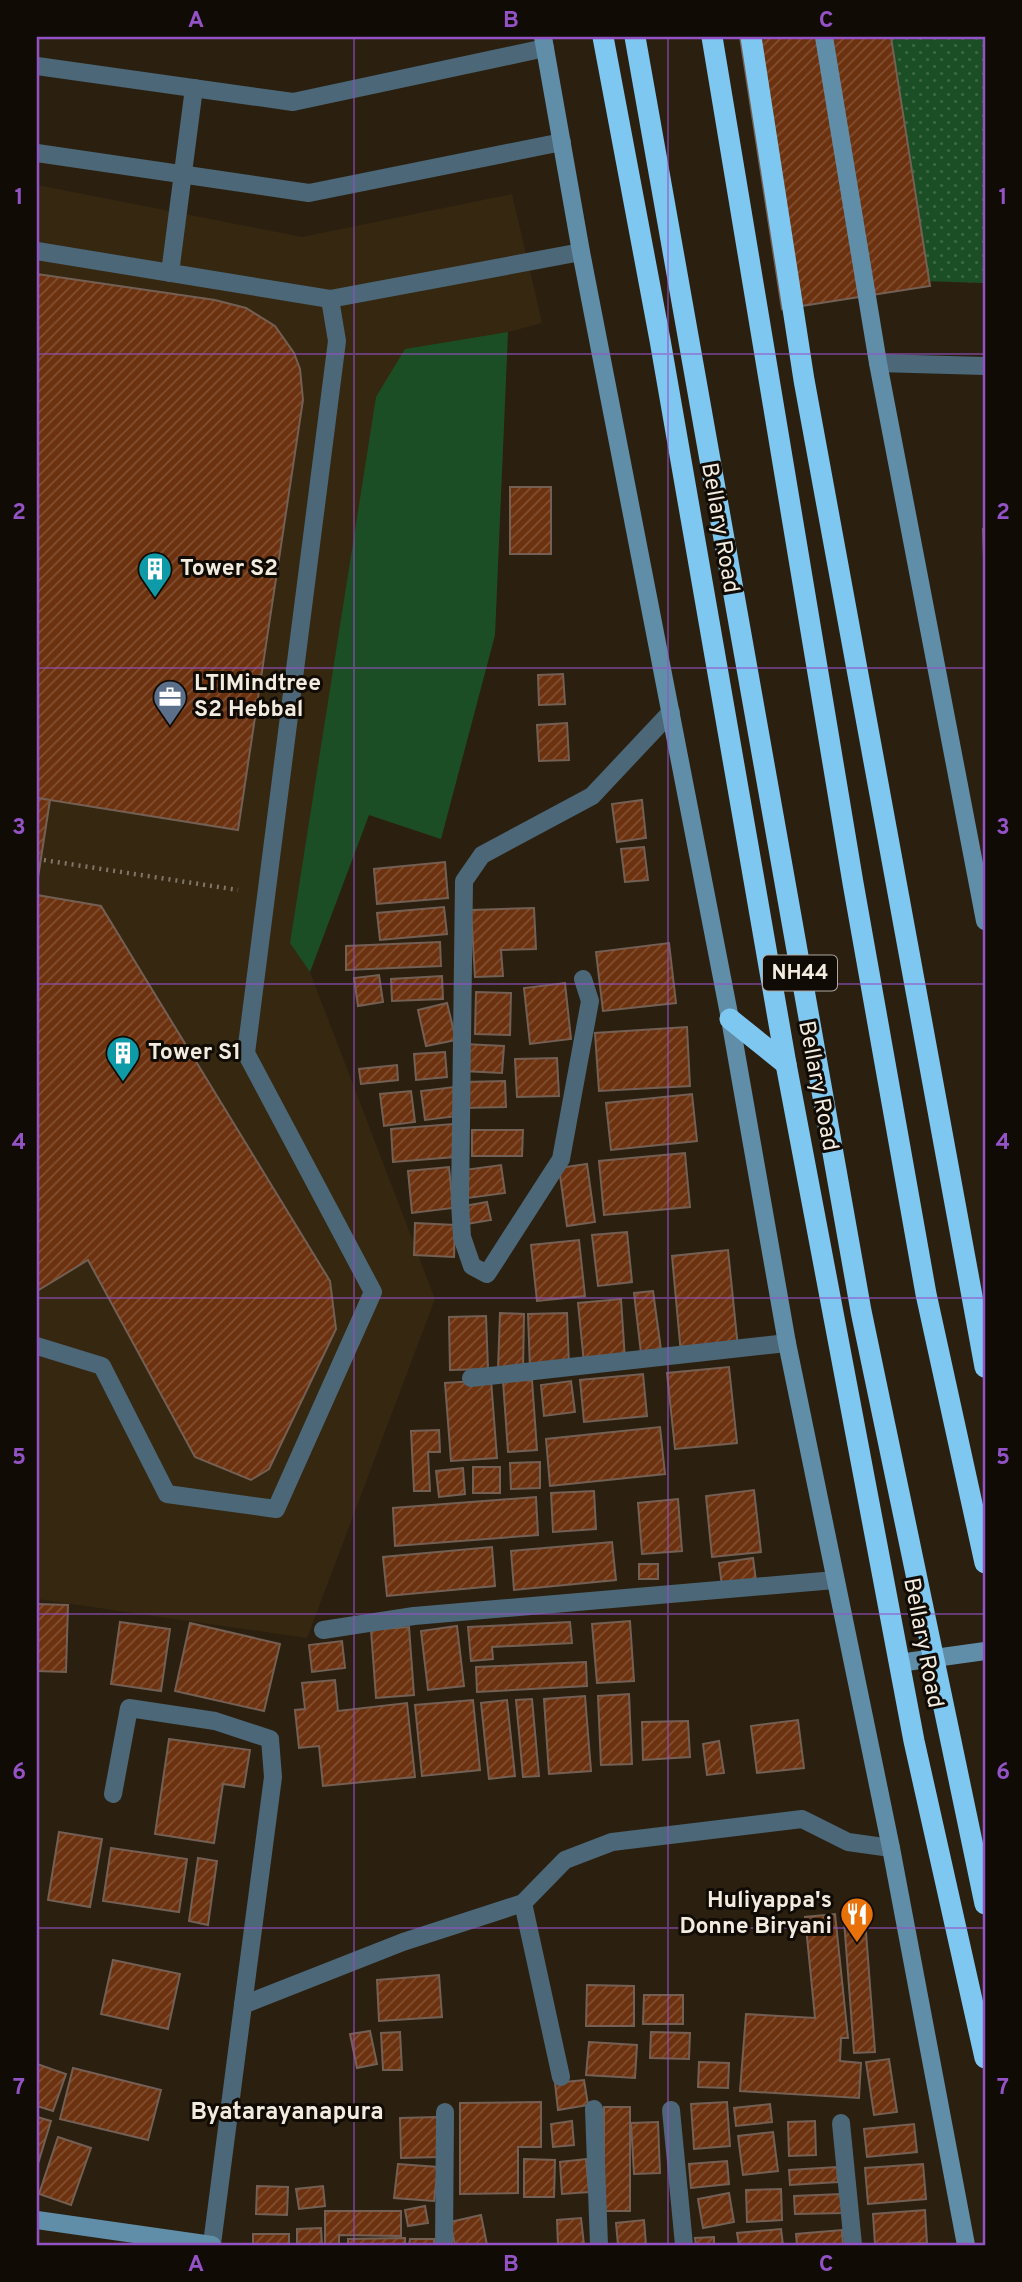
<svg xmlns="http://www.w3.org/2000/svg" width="1022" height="2282" viewBox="0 0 1022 2282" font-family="Overpass,sans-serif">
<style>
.built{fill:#362710}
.grass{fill:url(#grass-dots)}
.garden{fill:#1b4e25}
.building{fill:url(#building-hatch);stroke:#745f54;stroke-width:2}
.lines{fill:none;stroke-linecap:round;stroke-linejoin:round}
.path{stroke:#7f7668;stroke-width:4.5;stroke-dasharray:2 5;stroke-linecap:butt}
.lane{stroke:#4b6778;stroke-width:18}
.street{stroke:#4b6778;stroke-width:18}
.secondary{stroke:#608ea9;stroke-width:18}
.highway{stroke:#7ec7f1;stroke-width:21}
.grid{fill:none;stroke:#9352c6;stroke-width:2;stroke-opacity:0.55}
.labels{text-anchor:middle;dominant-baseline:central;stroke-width:6;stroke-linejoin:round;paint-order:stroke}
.shield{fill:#100b05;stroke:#aea89e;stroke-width:2}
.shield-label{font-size:21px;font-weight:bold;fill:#f2ebe0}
.street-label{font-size:23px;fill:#f2ebe0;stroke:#100b05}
.poi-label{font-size:23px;font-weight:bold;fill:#f2ebe0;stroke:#100b05;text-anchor:start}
.neighbourhood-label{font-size:24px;font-weight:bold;fill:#f2ebe0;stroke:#100b05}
.neatline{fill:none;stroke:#9352c6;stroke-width:2.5}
.grid-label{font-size:23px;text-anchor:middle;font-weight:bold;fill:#9352c6}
</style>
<defs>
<pattern id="grass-dots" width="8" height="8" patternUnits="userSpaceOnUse" patternTransform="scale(1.75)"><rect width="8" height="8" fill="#1b4e25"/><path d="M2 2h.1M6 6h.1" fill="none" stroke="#3d6844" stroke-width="1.8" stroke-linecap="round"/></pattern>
<pattern id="building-hatch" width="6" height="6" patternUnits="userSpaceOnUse" patternTransform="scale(1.75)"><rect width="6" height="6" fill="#6c320f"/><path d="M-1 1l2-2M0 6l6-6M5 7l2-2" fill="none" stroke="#815032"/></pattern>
</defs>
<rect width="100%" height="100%" fill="#2b2010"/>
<path class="built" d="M37 185 302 237 512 194 542 323 508 332 495 635 441 839 369 815 310 972 435 1299 307 1638 37 1599Z"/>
<path class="grass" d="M881 37H985V283L921 281Z"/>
<path class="garden" d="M508 332 495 635 441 839 369 815 310 972 290 943 376 397 405 349Z"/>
<g class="building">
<path d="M740 37H891L930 286 782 309Z"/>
<path d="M37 274 215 300 246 308 275 326 294 353 300 369 303 400 238 830 37 798Z"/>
<rect x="510" y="487" width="41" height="67"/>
<path d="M983 529H985V586Z"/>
<path d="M563 674 565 704 539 705 538 675Z"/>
<path d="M567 723 569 760 539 761 537 725Z"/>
<path d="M37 798 50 800 37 884Z"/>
<path d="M642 800 646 838 617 842 612 804Z"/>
<path d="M644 847 648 880 625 882 621 849Z"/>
<path d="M445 862 448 898 377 904 374 869Z"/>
<path d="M37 895 101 906 330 1281 336 1329 269 1469 251 1480 195 1457 88 1260 37 1291Z"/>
<path d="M444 907 447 934 380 940 377 913Z"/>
<path d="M534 908 536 949 501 950 503 976 475 977 471 910Z"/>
<path d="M440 942 441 966 346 970V946Z"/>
<path d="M669 943 676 1003 603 1011 596 952Z"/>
<path d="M379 975 383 1002 358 1006 354 978Z"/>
<path d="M442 976 443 999 392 1001 391 979Z"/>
<path d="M565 983 571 1039 530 1044 524 988Z"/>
<path d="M476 992 511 993 510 1035 475 1034Z"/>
<path d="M447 1003 456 1040 426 1046 418 1010Z"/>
<path d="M687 1027 690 1086 599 1091 595 1033Z"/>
<path d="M464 1044 504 1046 502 1073 463 1071Z"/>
<path d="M445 1052 447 1077 416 1080 414 1054Z"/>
<path d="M557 1058 559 1096 517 1097 515 1059Z"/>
<path d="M397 1065 398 1080 361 1084 359 1069Z"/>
<path d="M505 1081 506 1107 464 1108 463 1082Z"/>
<path d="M454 1087 458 1116 425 1120 421 1091Z"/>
<path d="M411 1091 415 1122 384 1126 380 1094Z"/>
<path d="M692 1094 697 1141 611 1150 606 1103Z"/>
<path d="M453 1124 455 1157 393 1162 391 1129Z"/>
<path d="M472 1130H523L522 1156H472Z"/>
<path d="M685 1153 690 1207 604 1215 599 1161Z"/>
<path d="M587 1164 595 1222 567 1226 559 1168Z"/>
<path d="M501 1165 505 1193 468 1198 464 1170Z"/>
<path d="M449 1167 453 1208 412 1213 408 1171Z"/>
<path d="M487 1202 491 1220 466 1224 464 1206Z"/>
<path d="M415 1223 455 1225 454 1257 414 1255Z"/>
<path d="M627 1232 632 1282 598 1286 592 1235Z"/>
<path d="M579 1240 585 1296 537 1301 531 1245Z"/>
<path d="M728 1250 738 1348 681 1354 672 1256Z"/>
<path d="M653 1291 661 1350 641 1353 634 1293Z"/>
<path d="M621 1299 625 1360 584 1363 578 1303Z"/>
<path d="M500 1313 524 1314 523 1370 498 1369Z"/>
<path d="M567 1313 569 1367 530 1369 528 1314Z"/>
<path d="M486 1316 488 1369 450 1370 449 1317Z"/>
<path d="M729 1367 737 1443 675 1449 667 1373Z"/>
<path d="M643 1374 647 1416 584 1422 580 1380Z"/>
<path d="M491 1380 497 1458 451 1461 445 1383Z"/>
<path d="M532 1380 537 1450 508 1452 503 1381Z"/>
<path d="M571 1381 575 1412 544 1416 541 1385Z"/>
<path d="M660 1427 665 1474 550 1486 546 1439Z"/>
<path d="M439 1430 440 1452H428L430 1491H414L411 1431Z"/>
<path d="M540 1462V1488L511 1489 510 1463Z"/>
<rect x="473" y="1467" width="27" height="26"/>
<path d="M463 1468 465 1494 439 1497 436 1471Z"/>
<path d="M754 1490 761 1552 712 1557 706 1496Z"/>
<path d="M594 1491 596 1529 553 1532 551 1493Z"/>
<path d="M536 1497 538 1535 395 1546 393 1508Z"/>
<path d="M678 1499 682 1551 642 1554 638 1503Z"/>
<path d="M612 1542 616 1580 514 1590 511 1551Z"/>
<path d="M492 1547 495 1586 387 1596 383 1557Z"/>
<path d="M753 1558 756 1581 722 1586 719 1563Z"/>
<rect x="639" y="1564" width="19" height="15"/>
<path d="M37 1604 68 1605 66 1672 37 1671Z"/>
<path d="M630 1621 634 1681 597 1683 592 1624Z"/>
<path d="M120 1622 170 1629 161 1691 111 1684Z"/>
<path d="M570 1622 572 1643 492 1647 493 1659 471 1661 468 1627Z"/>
<path d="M190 1623 280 1644 264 1711 175 1691Z"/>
<path d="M457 1626 464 1686 428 1690 421 1631Z"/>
<path d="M409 1627 414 1695 376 1698 371 1630Z"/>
<path d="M342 1641 345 1668 312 1672 309 1645Z"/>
<path d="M586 1662 587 1686 477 1692 476 1667Z"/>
<path d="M335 1680 338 1711 407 1703 415 1777 323 1786 319 1746 299 1748 295 1710 305 1709 302 1683Z"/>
<path d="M629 1694 632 1764 601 1765 598 1696Z"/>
<path d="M585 1696 591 1771 549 1774 544 1699Z"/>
<path d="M532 1699 539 1776 523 1777 516 1700Z"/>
<path d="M473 1700 480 1770 422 1776 415 1705Z"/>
<path d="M507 1700 515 1776 489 1779 481 1703Z"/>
<path d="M798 1720 804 1768 757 1773 751 1726Z"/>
<path d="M688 1721 690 1757 643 1760 642 1722Z"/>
<path d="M169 1739 250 1750 244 1787 223 1784 214 1843 155 1834Z"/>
<path d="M719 1741 724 1773 707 1775 703 1744Z"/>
<path d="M59 1832 102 1839 90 1907 48 1900Z"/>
<path d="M111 1848 187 1859 179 1912 103 1901Z"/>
<path d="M198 1858 217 1861 208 1925 189 1921Z"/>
<path d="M835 1914 848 2038H841L840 2061 861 2063 859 2098 740 2091 746 2014 815 2018 805 1917Z"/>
<path d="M865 1919 875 2052 854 2053 844 1920Z"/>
<path d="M113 1960 180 1974 168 2029 101 2014Z"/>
<path d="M439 1975 442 2017 379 2021 377 1980Z"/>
<path d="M587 1985 634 1986V2026H586Z"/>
<path d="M644 1995H683V2024H643Z"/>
<path d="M370 2031 377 2064 357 2068 350 2034Z"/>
<path d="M400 2032 402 2070H383L381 2033Z"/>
<path d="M651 2032 690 2033 689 2059 650 2058Z"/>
<path d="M589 2042 637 2045 635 2078 586 2075Z"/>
<path d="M889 2059 897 2112 874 2115 866 2062Z"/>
<path d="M699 2062 729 2063 728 2088 698 2087Z"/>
<path d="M37 2064 66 2074 53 2111 37 2106Z"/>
<path d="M73 2068 161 2090 148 2140 60 2119Z"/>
<path d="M584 2080 588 2105 558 2110 555 2083Z"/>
<path d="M541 2102V2147H518V2193L460 2194V2103Z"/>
<path d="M727 2102 730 2146 694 2149 691 2104Z"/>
<path d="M770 2104 772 2122 736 2126 734 2108Z"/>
<rect x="604" y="2107" width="26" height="104"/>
<path d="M37 2117 51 2121 37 2167Z"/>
<path d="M437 2117 438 2157 401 2158 400 2118Z"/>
<path d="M572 2121 574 2145 553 2147 551 2124Z"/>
<path d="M815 2121 816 2155 789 2156 788 2122Z"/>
<path d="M658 2122 660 2173 634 2174 631 2123Z"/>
<path d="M914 2124 917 2152 867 2157 864 2129Z"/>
<path d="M773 2132 778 2171 743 2175 738 2136Z"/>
<path d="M58 2137 91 2148 71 2205 39 2194Z"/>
<path d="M524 2159 555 2160 554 2197H524Z"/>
<path d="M586 2159 589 2192 562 2194 560 2162Z"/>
<path d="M727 2161 729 2184 691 2188 689 2164Z"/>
<path d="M398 2164 438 2167 434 2201 394 2198Z"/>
<path d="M923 2164 926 2199 868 2204 865 2168Z"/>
<path d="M837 2167 838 2182 790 2185 789 2170Z"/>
<path d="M257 2186 288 2187 287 2215 256 2214Z"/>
<path d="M323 2186 325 2206 299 2209 296 2189Z"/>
<path d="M781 2189 782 2220 747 2222 746 2190Z"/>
<path d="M729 2193 734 2222 703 2228 698 2199Z"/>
<path d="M842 2194 843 2213 795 2214 794 2196Z"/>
<path d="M425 2206 428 2223 408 2226 405 2210Z"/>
<path d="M925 2210 927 2243 875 2245 873 2214Z"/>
<path d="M325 2211H401V2236L339 2235V2245H325Z"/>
<path d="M481 2215 487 2245H455L450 2222Z"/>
<path d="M581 2218 584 2245H558L557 2220Z"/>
<path d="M644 2220 646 2245H618L616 2223Z"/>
<path d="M321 2228 322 2245H297V2229Z"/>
<path d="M781 2229 783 2245H739L737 2233Z"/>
<path d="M842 2230 843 2245H797L796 2234Z"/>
<rect x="253" y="2234" width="36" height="11"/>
<path d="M714 2237V2245H696L695 2238Z"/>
<path d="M405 2238V2245H348V2239Z"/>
<path d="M410 2239H434V2245H409Z"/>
</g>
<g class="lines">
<path class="path" d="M37 859 238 890"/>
<g class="lane">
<path d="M37 251 330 299 581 252"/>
<path d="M170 273 194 88"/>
<path d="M878 363 985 366"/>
<path d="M37 1346 102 1366 167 1494 276 1509 373 1292 246 1053 337 341 330 299"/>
</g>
<g class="street">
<path d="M37 66 293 102 545 48"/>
<path d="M37 153 309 193 562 142"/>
<path d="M583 979 590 1001 561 1159 487 1274 472 1266 462 1237 460 1202 464 881 482 855 592 796 671 712"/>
<path d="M471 1378 787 1343"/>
<path d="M323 1630 414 1616 835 1580"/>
<path d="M113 1794 129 1708 215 1721 270 1739 273 1777 243 2005"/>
<path d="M523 1903 561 2077"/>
<path d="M594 2109 599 2245"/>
<path d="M671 2110 684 2245"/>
<path d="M841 2123 853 2245"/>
<path d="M212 2244 243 2005 403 1942 523 1903 565 1860 612 1842 802 1819 848 1842 891 1848"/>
<path d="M444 2245 445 2112"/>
</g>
<g class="secondary">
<path d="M543 37 581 252 730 1019 787 1343 891 1848 966 2245"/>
<path d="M824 37 878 363 985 921"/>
<path d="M899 1663 985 1651"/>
<path d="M37 2220 212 2245"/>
</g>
<g class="highway">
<path d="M603 37 660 340 786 1064 914 1741 985 2058"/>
<path d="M635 37 861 1311 985 1904"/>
<path d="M712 37 853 883 926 1294 985 1563"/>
<path d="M751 37 804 380 985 1367"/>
<path d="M730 1019 786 1064"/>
</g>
</g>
<path class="grid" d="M354 37V2245M668 37V2245M37 354H985M37 668H985M37 984H985M37 1298H985M37 1614H985M37 1928H985"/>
<defs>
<g id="building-pin" transform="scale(1.75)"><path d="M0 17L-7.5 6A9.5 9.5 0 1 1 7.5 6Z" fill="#0f9aa8" stroke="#100b05"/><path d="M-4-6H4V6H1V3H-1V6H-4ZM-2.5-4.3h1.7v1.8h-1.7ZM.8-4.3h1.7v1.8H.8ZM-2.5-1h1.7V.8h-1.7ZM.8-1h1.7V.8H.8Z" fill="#fff"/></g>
<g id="office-pin" transform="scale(1.75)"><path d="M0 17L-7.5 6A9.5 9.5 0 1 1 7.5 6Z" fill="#5c6f8a" stroke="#100b05"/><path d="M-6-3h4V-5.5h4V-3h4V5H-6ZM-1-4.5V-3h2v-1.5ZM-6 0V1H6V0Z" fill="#fff"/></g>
<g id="restaurant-pin" transform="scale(1.75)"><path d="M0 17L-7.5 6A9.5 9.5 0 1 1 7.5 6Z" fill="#e8710a" stroke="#100b05"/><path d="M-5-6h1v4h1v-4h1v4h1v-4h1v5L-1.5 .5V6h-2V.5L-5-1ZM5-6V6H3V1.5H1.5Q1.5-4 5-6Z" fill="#fff"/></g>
</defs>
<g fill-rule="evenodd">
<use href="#building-pin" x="155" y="569"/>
<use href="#office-pin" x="170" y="697"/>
<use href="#building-pin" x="123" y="1053"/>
<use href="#restaurant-pin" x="857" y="1914"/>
</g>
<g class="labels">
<rect class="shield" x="763" y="955.5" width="74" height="35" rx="5"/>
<g class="shield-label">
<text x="800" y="973">NH44</text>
</g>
<g class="street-label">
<text transform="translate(719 528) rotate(80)">Bellary Road</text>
<text transform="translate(817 1086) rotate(79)">Bellary Road</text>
<text transform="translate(922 1643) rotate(79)">Bellary Road</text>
</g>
<g class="poi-label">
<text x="180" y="569">Tower S2</text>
<text x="194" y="684">LTIMindtree<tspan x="194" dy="26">S2 Hebbal</tspan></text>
<text x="148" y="1053">Tower S1</text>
<text x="832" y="1901" text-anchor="end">Huliyappa's<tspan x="832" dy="26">Donne Biryani</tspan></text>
</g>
<g class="neighbourhood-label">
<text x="287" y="2113">Byatarayanapura</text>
</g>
</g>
<rect width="1022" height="2282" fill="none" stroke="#100b05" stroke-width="77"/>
<rect x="38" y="38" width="946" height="2206" class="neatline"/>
<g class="grid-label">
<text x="196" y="27">A</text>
<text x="511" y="27">B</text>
<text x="826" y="27">C</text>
<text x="19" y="204">1</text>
<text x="1003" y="204">1</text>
<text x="19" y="519">2</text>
<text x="1003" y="519">2</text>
<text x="19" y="834">3</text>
<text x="1003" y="834">3</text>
<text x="19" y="1149">4</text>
<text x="1003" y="1149">4</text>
<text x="19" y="1464">5</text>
<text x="1003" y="1464">5</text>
<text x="19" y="1779">6</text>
<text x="1003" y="1779">6</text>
<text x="19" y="2094">7</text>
<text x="1003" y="2094">7</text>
<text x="196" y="2271">A</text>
<text x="511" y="2271">B</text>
<text x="826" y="2271">C</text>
</g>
</svg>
